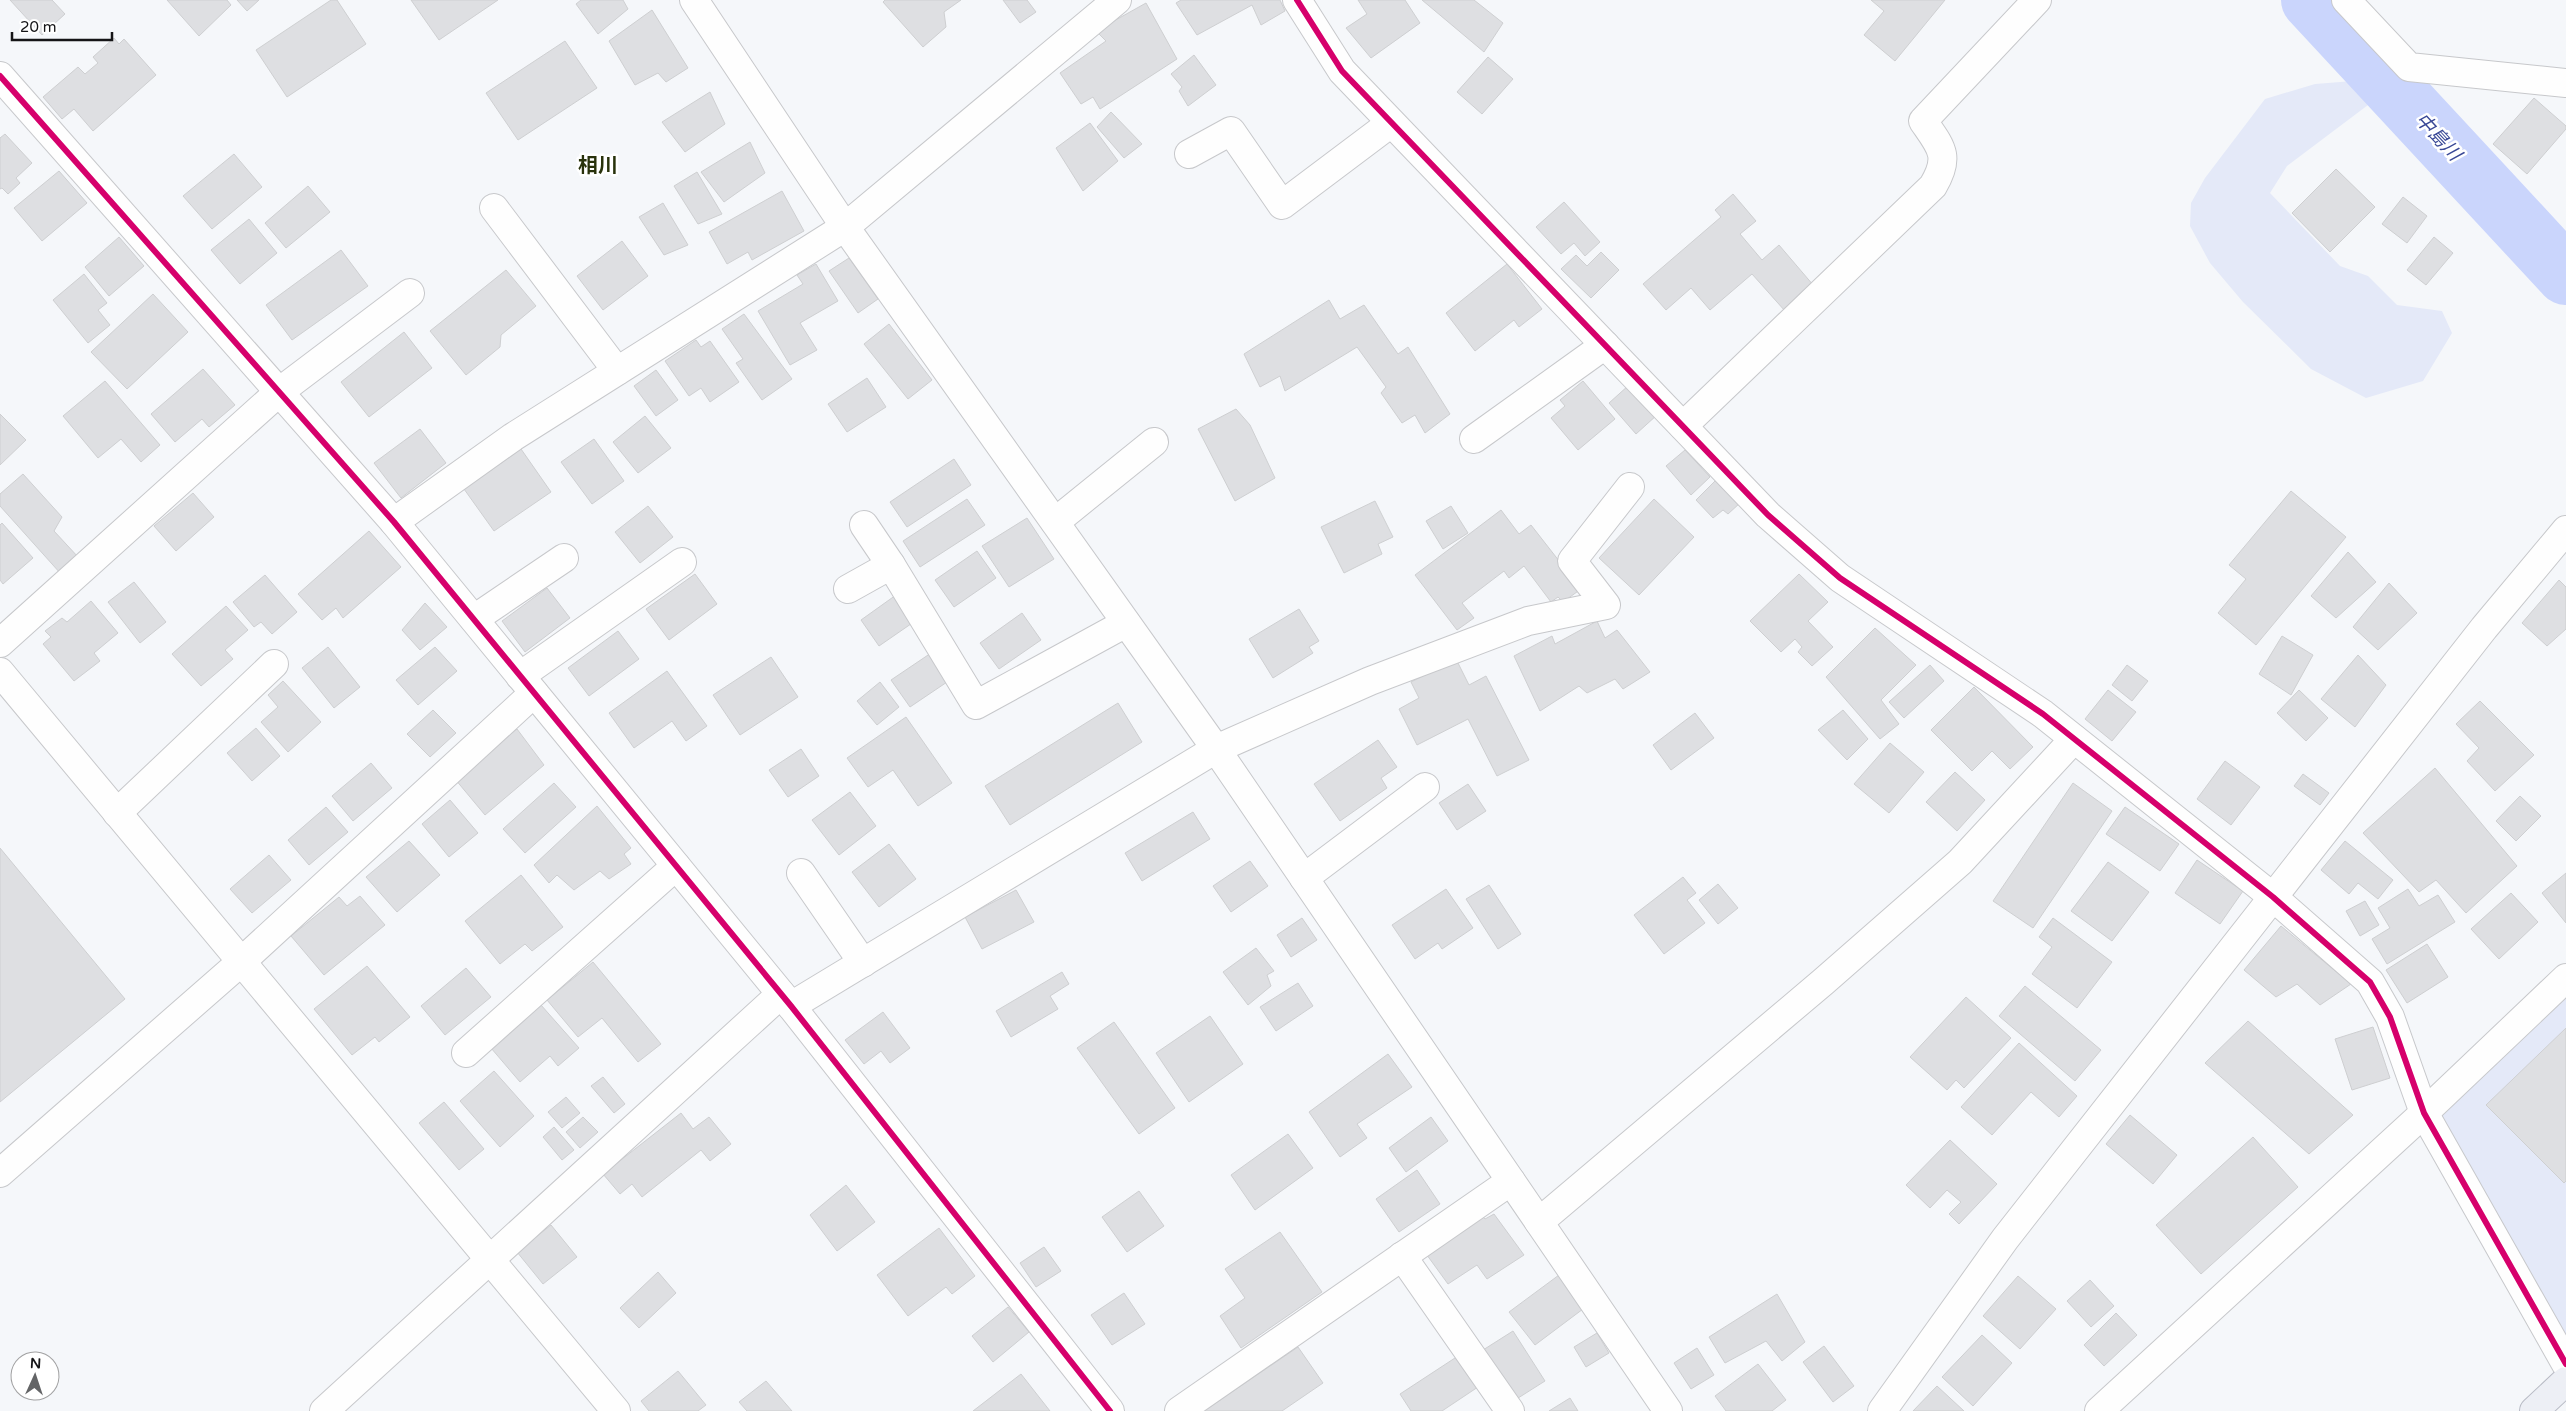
<svg xmlns="http://www.w3.org/2000/svg" width="2566" height="1411" viewBox="0 0 2566 1411" font-family="'Varela Round','Noto Sans JP',sans-serif">
<style>
.green{fill:#e4e9f8}
.lines{fill:none;stroke-linecap:round;stroke-linejoin:round}
.river{stroke:#cad5fc;stroke-width:60}
.building{fill:#dedfe2;stroke:#cecfd1}
.minor-casing{stroke:#c7c8cb;stroke-width:30}
.trunk-casing{stroke:#b8bbc5;stroke-width:30}
.minor{stroke:#fefefe;stroke-width:28}
.trunk{stroke:#edeff5;stroke-width:28}
.cycleway-casing{stroke:#fff;stroke-width:9}
.cycleway{stroke:#d6006c;stroke-width:6}
.labels{text-anchor:middle;dominant-baseline:central;stroke-width:5;stroke-linejoin:round;paint-order:stroke}
.water-label{font-size:19px;font-style:italic;fill:#394896;stroke:#fff}
.quarter-label{font-size:20px;font-weight:bold;fill:#28320b;stroke:#fff}
</style>
<rect width="100%" height="100%" fill="#f5f7fa"/>
<g class="green">
<path d="M2353 81 2372 102 2287 166 2270 193 2340 266 2368 276 2397 305 2442 311 2452 333 2423 381 2366 398 2311 369 2243 302 2210 263 2190 226 2191 203 2205 178 2265 99 2315 84Z"/>
<path d="M2566 990V1348L2435 1113Z"/>
</g>
<g class="lines">
<path class="river" d="M2311 0 2566 275"/>
</g>
<g class="building">
<path d="M10 0H52L65 14 42 35Z"/>
<path d="M167 0H227L231 5 199 36Z"/>
<path d="M237 0H259L247 11Z"/>
<path d="M331 0H337L366 44 287 97 256 50Z"/>
<path d="M411 0H498L439 40Z"/>
<path d="M581 0H623L628 9 598 34 576 4Z"/>
<path d="M885 0H961L944 12 946 27 923 47 883 2Z"/>
<path d="M1003 0H1027L1036 12 1020 23Z"/>
<path d="M1181 0H1280L1285 11 1261 25 1252 5 1197 35 1176 3Z"/>
<path d="M1358 0H1405L1420 23 1371 58 1346 28 1367 14Z"/>
<path d="M1422 0H1474L1503 23 1484 52Z"/>
<path d="M1871 0H1945L1895 61 1864 35 1884 11Z"/>
<path d="M1146 3 1177 59 1100 109 1093 97 1081 104 1060 73 1106 41 1096 31Z"/>
<path d="M652 10 688 68 666 82 658 73 635 85 609 41Z"/>
<path d="M114 38 119 44 124 39 156 75 93 131 74 109 62 119 43 97 78 67 85 74 98 63 93 57Z"/>
<path d="M565 41 597 88 518 140 486 93Z"/>
<path d="M1194 55 1216 85 1188 106 1179 91 1182 87 1171 74Z"/>
<path d="M1488 57 1513 79 1482 114 1457 92Z"/>
<path d="M710 92 725 124 685 152 662 122Z"/>
<path d="M2534 98 2566 126V129L2527 174 2493 144Z"/>
<path d="M1111 112 1142 144 1124 158 1097 127Z"/>
<path d="M1090 123 1118 161 1083 191 1056 148Z"/>
<path d="M5 134 32 163 16 178 20 183 8 194 2 188 0 189V138Z"/>
<path d="M750 142 765 173 724 202 701 172Z"/>
<path d="M234 154 262 187 212 229 183 196Z"/>
<path d="M2336 169 2375 207 2330 252 2292 213Z"/>
<path d="M59 171 87 203 42 241 14 208Z"/>
<path d="M697 172 722 214 698 224 674 186Z"/>
<path d="M308 186 330 212 286 248 265 223Z"/>
<path d="M782 191 804 231 752 260 748 252 727 264 709 232Z"/>
<path d="M1733 194 1756 221 1740 234 1762 260 1779 245 1814 286 1785 311 1752 274 1710 310 1691 288 1666 310 1643 284 1721 217 1715 210Z"/>
<path d="M2403 197 2427 216 2407 243 2382 224Z"/>
<path d="M1564 202 1600 242 1585 256 1574 243 1561 254 1536 227Z"/>
<path d="M663 203 688 245 664 255 639 217Z"/>
<path d="M249 219 277 253 240 284 211 250Z"/>
<path d="M119 237 144 266 109 296 85 267Z"/>
<path d="M2434 237 2453 253 2426 285 2407 270Z"/>
<path d="M622 241 648 276 603 310 577 276Z"/>
<path d="M341 250 368 286 292 340 266 305Z"/>
<path d="M1601 252 1619 270 1591 298 1561 269 1576 255 1587 266Z"/>
<path d="M849 258 878 299 858 313 829 271Z"/>
<path d="M816 264 838 301 800 323 817 350 790 365 758 311 803 284 797 275Z"/>
<path d="M1507 264 1542 309 1519 327 1514 320 1475 351 1446 313Z"/>
<path d="M506 270 536 306 501 335 500 347 466 375 430 331Z"/>
<path d="M84 274 107 303 98 310 110 325 88 343 53 300Z"/>
<path d="M153 294 188 332 127 389 91 352Z"/>
<path d="M1329 300 1340 319 1364 305 1398 354 1408 347 1450 414 1425 433 1415 415 1402 423 1381 393 1386 387 1357 347 1285 391 1280 376 1260 387 1244 354Z"/>
<path d="M744 314 792 379 762 400 736 363 743 359 722 329Z"/>
<path d="M889 324 932 380 908 399 864 344Z"/>
<path d="M404 332 432 368 369 417 341 382Z"/>
<path d="M696 340 701 347 710 341 739 382 710 402 701 388 689 396 665 361Z"/>
<path d="M203 369 235 405 209 427 202 419 175 442 151 414Z"/>
<path d="M656 370 678 400 656 416 634 386Z"/>
<path d="M867 378 886 407 847 432 828 404Z"/>
<path d="M105 381 160 445 141 462 121 439 98 458 63 416Z"/>
<path d="M1583 381 1615 419 1578 450 1551 418 1565 406 1560 400Z"/>
<path d="M1629 385 1657 415 1636 434 1609 403Z"/>
<path d="M1236 409 1250 425 1275 478 1235 501 1198 429Z"/>
<path d="M0 414 26 440 0 465Z"/>
<path d="M645 416 671 448 638 473 613 442Z"/>
<path d="M420 429 446 463 401 498 374 463Z"/>
<path d="M594 439 624 481 592 504 561 462Z"/>
<path d="M521 449 551 492 494 531 464 489Z"/>
<path d="M1685 450 1710 477 1691 495 1666 466Z"/>
<path d="M954 459 971 485 907 527 890 502Z"/>
<path d="M23 474 62 517 54 531 79 558 61 574 0 506V494Z"/>
<path d="M1717 479 1740 503 1728 514 1723 510 1713 518 1696 500Z"/>
<path d="M2291 491 2346 537 2256 645 2218 613 2246 579 2229 565Z"/>
<path d="M193 493 214 517 176 551 154 526Z"/>
<path d="M967 499 985 525 920 567 903 541Z"/>
<path d="M1654 499 1694 537 1639 595 1599 558Z"/>
<path d="M1375 501 1393 537 1378 544 1382 554 1344 573 1321 527Z"/>
<path d="M648 506 673 537 640 563 615 532Z"/>
<path d="M1451 506 1468 533 1443 549 1426 521Z"/>
<path d="M1501 510 1519 534 1531 525 1581 589 1563 602 1558 597 1551 602 1524 566 1509 578 1504 571 1462 603 1474 618 1457 630 1415 575Z"/>
<path d="M1027 518 1054 559 1009 587 982 546Z"/>
<path d="M2 523 33 558 3 584 0 580V525Z"/>
<path d="M369 531 401 567 343 618 336 608 322 620 298 594Z"/>
<path d="M977 551 996 578 954 607 935 580Z"/>
<path d="M2348 552 2376 582 2336 618 2311 596Z"/>
<path d="M695 574 717 604 669 640 646 609Z"/>
<path d="M1799 574 1828 602 1808 621 1833 647 1812 666 1798 652 1802 647 1795 639 1781 652 1750 621Z"/>
<path d="M265 575 297 612 272 634 261 622 254 627 233 602Z"/>
<path d="M2559 580 2566 587V629L2547 646 2522 623Z"/>
<path d="M134 582 166 622 140 643 108 602Z"/>
<path d="M2389 583 2417 613 2378 650 2353 627Z"/>
<path d="M547 588 570 618 525 652 502 621Z"/>
<path d="M903 590 921 617 879 646 861 620Z"/>
<path d="M91 601 118 633 94 653 100 661 74 681 43 644 51 637 45 631 62 618 67 622Z"/>
<path d="M425 603 447 627 420 650 402 630Z"/>
<path d="M226 606 248 630 225 650 233 659 201 686 172 654Z"/>
<path d="M1299 609 1319 641 1309 647 1313 653 1273 678 1249 639Z"/>
<path d="M1022 613 1041 640 999 669 980 643Z"/>
<path d="M1597 621 1605 638 1617 630 1650 672 1623 689 1615 679 1587 693 1579 686 1540 711 1514 656 1552 636 1555 644Z"/>
<path d="M1875 628 1916 665 1881 700 1899 724 1880 739 1826 677Z"/>
<path d="M618 631 639 659 589 696 568 668Z"/>
<path d="M2282 636 2313 655 2291 695 2259 674Z"/>
<path d="M328 647 360 687 334 708 302 668Z"/>
<path d="M435 647 457 671 418 705 396 680Z"/>
<path d="M934 651 953 678 910 707 891 680Z"/>
<path d="M2358 655 2386 685 2355 727 2321 699Z"/>
<path d="M771 657 798 697 740 735 713 695Z"/>
<path d="M1456 659 1469 685 1486 676 1529 760 1497 776 1468 719 1417 745 1399 709 1419 698 1411 682Z"/>
<path d="M1930 665 1944 681 1904 718 1889 702Z"/>
<path d="M2127 665 2148 681 2132 701 2112 685Z"/>
<path d="M667 671 707 726 686 741 672 721 634 748 609 713Z"/>
<path d="M283 681 321 722 288 752 261 722 278 707 268 695Z"/>
<path d="M880 682 899 707 877 725 857 701Z"/>
<path d="M1974 687 2033 747 2010 769 1992 751 1972 771 1931 730Z"/>
<path d="M2108 690 2136 712 2112 741 2085 719Z"/>
<path d="M2299 690 2328 718 2306 741 2277 713Z"/>
<path d="M2480 701 2534 755 2495 791 2467 761 2479 748 2456 724Z"/>
<path d="M1118 703 1142 742 1010 825 985 786Z"/>
<path d="M433 710 456 733 430 757 407 734Z"/>
<path d="M1843 710 1868 739 1847 760 1818 730Z"/>
<path d="M1695 713 1714 738 1671 770 1653 745Z"/>
<path d="M906 717 952 783 918 806 893 770 868 787 847 758Z"/>
<path d="M256 728 280 756 252 781 227 753Z"/>
<path d="M517 729 544 765 485 815 455 779Z"/>
<path d="M1378 740 1397 767 1381 778 1387 788 1340 821 1314 784Z"/>
<path d="M1890 743 1924 772 1889 813 1854 784Z"/>
<path d="M801 749 819 776 788 797 769 770Z"/>
<path d="M2225 761 2260 787 2231 825 2197 799Z"/>
<path d="M371 763 392 788 353 821 332 796Z"/>
<path d="M2435 768 2517 866 2466 913 2436 880 2419 892 2363 833Z"/>
<path d="M1955 772 1985 800 1957 831 1926 802Z"/>
<path d="M2303 774 2329 793 2320 805 2294 786Z"/>
<path d="M554 783 576 807 525 853 503 829Z"/>
<path d="M2073 783 2112 811 2033 928 1993 901Z"/>
<path d="M1468 784 1486 811 1457 830 1439 803Z"/>
<path d="M850 792 876 826 839 855 812 820Z"/>
<path d="M2520 796 2541 816 2516 841 2496 821Z"/>
<path d="M450 800 478 833 449 857 422 824Z"/>
<path d="M597 806 631 848 624 854 631 864 609 879 600 871 574 890 557 875 549 883 534 865Z"/>
<path d="M326 807 348 832 309 865 288 840Z"/>
<path d="M2125 807 2179 844 2160 871 2106 834Z"/>
<path d="M1193 812 1210 839 1142 881 1125 853Z"/>
<path d="M409 841 440 875 397 912 366 877Z"/>
<path d="M2345 841 2393 880 2378 899 2358 883 2349 894 2321 870Z"/>
<path d="M889 844 916 879 879 907 852 872Z"/>
<path d="M0 848 125 999 0 1102Z"/>
<path d="M269 855 291 880 252 913 230 889Z"/>
<path d="M2197 860 2243 891 2220 924 2175 893Z"/>
<path d="M1250 861 1268 886 1231 912 1213 886Z"/>
<path d="M2108 862 2149 892 2112 941 2071 911Z"/>
<path d="M2566 873V923L2542 893Z"/>
<path d="M521 875 563 927 532 951 525 944 500 964 465 921Z"/>
<path d="M1683 877 1696 893 1687 900 1705 923 1664 954 1634 915Z"/>
<path d="M1718 884 1738 908 1718 924 1699 900Z"/>
<path d="M1489 885 1521 934 1498 949 1466 899Z"/>
<path d="M1446 889 1473 928 1442 949 1438 943 1415 959 1392 925Z"/>
<path d="M2408 889 2419 906 2438 895 2455 922 2387 964 2372 939 2390 928 2378 908Z"/>
<path d="M1016 890 1034 922 982 949 965 917Z"/>
<path d="M2511 893 2538 922 2499 959 2471 929Z"/>
<path d="M360 896 385 925 324 975 291 936 339 897 347 906Z"/>
<path d="M2365 901 2379 925 2360 936 2346 911Z"/>
<path d="M1302 918 1317 940 1291 957 1277 935Z"/>
<path d="M2053 918 2112 962 2077 1008 2032 974 2052 947 2039 937Z"/>
<path d="M2281 926 2351 984 2320 1005 2297 984 2276 997 2244 970Z"/>
<path d="M2427 944 2448 977 2407 1003 2386 970Z"/>
<path d="M1256 948 1274 971 1267 975 1271 986 1248 1005 1223 972Z"/>
<path d="M593 962 661 1044 638 1062 602 1018 578 1037 547 1000Z"/>
<path d="M367 966 410 1017 379 1042 375 1037 352 1055 314 1009Z"/>
<path d="M466 968 491 997 445 1035 421 1006Z"/>
<path d="M1062 972 1069 984 1050 996 1058 1009 1011 1037 996 1011Z"/>
<path d="M1298 983 1313 1006 1276 1031 1260 1007Z"/>
<path d="M2025 986 2101 1050 2075 1081 1999 1016Z"/>
<path d="M1966 997 2011 1038 1964 1088 1956 1080 1947 1090 1910 1057Z"/>
<path d="M541 1005 579 1048 558 1066 550 1056 520 1082 491 1048Z"/>
<path d="M883 1012 910 1048 890 1063 881 1051 864 1064 845 1040Z"/>
<path d="M1210 1016 1243 1064 1189 1102 1156 1053Z"/>
<path d="M2248 1021 2353 1115 2309 1154 2205 1063Z"/>
<path d="M1114 1022 1175 1108 1139 1134 1077 1048Z"/>
<path d="M2373 1027 2390 1078 2352 1090 2335 1039Z"/>
<path d="M2566 1028V1181L2564 1183 2486 1105Z"/>
<path d="M2019 1043 2077 1096 2059 1117 2031 1092 1992 1135 1961 1107Z"/>
<path d="M1388 1054 1412 1087 1357 1124 1367 1138 1340 1157 1309 1112Z"/>
<path d="M494 1071 534 1116 500 1147 460 1101Z"/>
<path d="M603 1077 625 1104 614 1113 591 1086Z"/>
<path d="M566 1097 580 1113 562 1128 548 1112Z"/>
<path d="M444 1102 484 1149 459 1170 419 1123Z"/>
<path d="M681 1113 693 1129 709 1117 731 1144 710 1161 701 1150 642 1197 632 1184 620 1194 603 1174Z"/>
<path d="M2130 1115 2177 1155 2153 1184 2106 1144Z"/>
<path d="M583 1117 598 1132 580 1148 566 1132Z"/>
<path d="M1431 1117 1448 1141 1406 1172 1389 1148Z"/>
<path d="M554 1127 574 1150 562 1160 543 1137Z"/>
<path d="M1288 1134 1313 1168 1255 1210 1231 1175Z"/>
<path d="M2253 1137 2298 1187 2201 1274 2156 1225Z"/>
<path d="M1950 1140 1997 1184 1959 1224 1949 1214 1961 1202 1947 1190 1930 1208 1906 1185Z"/>
<path d="M1417 1170 1440 1204 1399 1232 1376 1199Z"/>
<path d="M846 1185 875 1222 837 1251 810 1215Z"/>
<path d="M1139 1191 1164 1226 1127 1252 1102 1217Z"/>
<path d="M1481 1214 1485 1219 1494 1214 1524 1255 1487 1279 1477 1265 1448 1284 1424 1251Z"/>
<path d="M551 1225 577 1257 543 1284 517 1252Z"/>
<path d="M939 1228 975 1276 952 1294 946 1287 908 1316 877 1275Z"/>
<path d="M1280 1232 1322 1292 1241 1348 1220 1316 1245 1298 1225 1269Z"/>
<path d="M1044 1247 1061 1271 1036 1287 1020 1263Z"/>
<path d="M658 1272 676 1293 639 1328 620 1308Z"/>
<path d="M1559 1275 1583 1309 1535 1345 1509 1312Z"/>
<path d="M2018 1276 2056 1309 2020 1349 1983 1316Z"/>
<path d="M2090 1280 2114 1306 2091 1327 2067 1301Z"/>
<path d="M1124 1293 1145 1324 1112 1345 1091 1315Z"/>
<path d="M1777 1294 1805 1342 1782 1361 1766 1341 1725 1363 1709 1337Z"/>
<path d="M1008 1307 1029 1332 993 1362 972 1336Z"/>
<path d="M2116 1313 2137 1335 2104 1366 2084 1345Z"/>
<path d="M1513 1331 1545 1381 1515 1400 1483 1350Z"/>
<path d="M1597 1333 1609 1353 1586 1367 1574 1347Z"/>
<path d="M1982 1335 2012 1363 1973 1406 1942 1377Z"/>
<path d="M1824 1346 1854 1386 1833 1402 1803 1362Z"/>
<path d="M1298 1347 1323 1383 1282 1411H1204Z"/>
<path d="M1697 1348 1714 1375 1691 1389 1674 1363Z"/>
<path d="M1458 1356 1478 1387 1442 1411H1411L1400 1394Z"/>
<path d="M1758 1364 1786 1400 1772 1411H1726L1715 1396Z"/>
<path d="M678 1371 706 1405 698 1411H649L641 1401Z"/>
<path d="M1021 1374 1050 1411H973Z"/>
<path d="M766 1381 792 1411H747L739 1402Z"/>
<path d="M1937 1386 1964 1411H1913Z"/>
<path d="M1570 1398 1578 1411H1549Z"/>
</g>
<g class="lines">
<g class="minor-casing">
<g id="minor">
<path d="M694 0 845 227 1216 749 1668 1411"/>
<path d="M1297 0 1342 71 1768 515 1840 578 2043 714 2273 897 2370 982 2390 1017 2424 1113 2566 1364"/>
<path d="M2346 0 2409 67 2566 83"/>
<path d="M0 76 394 522 791 1006 1110 1411"/>
<path d="M1189 154 1231 131 1282 205 1391 123"/>
<path d="M494 208 617 371"/>
<path d="M1683 426 1933 186C1951 156 1941 147 1923 121L2037 0"/>
<path d="M1474 439 1605 345"/>
<path d="M394 522 513 437 845 227 1117 0"/>
<path d="M1055 522 1154 442"/>
<path d="M864 525 891 565"/>
<path d="M848 589 891 565 976 705 1126 623"/>
<path d="M474 619 564 558"/>
<path d="M0 643 279 392 410 293"/>
<path d="M0 672 616 1411"/>
<path d="M520 676 682 562"/>
<path d="M117 813 274 664"/>
<path d="M801 873 863 963"/>
<path d="M1304 878 1425 787"/>
<path d="M791 1006 1216 749 1370 681 1528 621 1606 605 1572 561 1630 487"/>
<path d="M466 1053 676 866"/>
<path d="M0 1173 241 962 534 693"/>
<path d="M1539 1222 1823 982 1960 862 2074 739"/>
<path d="M1402 1256 1510 1411"/>
<path d="M324 1411 781 994"/>
<path d="M1179 1411 1511 1181"/>
<path d="M1882 1411 2005 1239 2484 628 2566 530"/>
<path d="M2099 1411 2424 1113 2566 978"/>
</g>
</g>
<g class="trunk-casing">
<path id="trunk" d="M2534 1411 2566 1381"/>
</g>
<use href="#minor" class="minor"/>
<use href="#trunk" class="trunk"/>
<g class="cycleway-casing">
<g id="cycleway">
<path d="M1297 0 1342 71 1768 515 1840 578 2043 714 2273 897 2370 982 2390 1017 2424 1113 2566 1364"/>
<path d="M0 76 394 522 791 1006 1110 1411"/>
</g>
</g>
<use href="#cycleway" class="cycleway"/>
</g>
<g class="labels">
<g class="water-label">
<text transform="translate(2438 137) rotate(47)">中島川</text>
</g>
<g class="quarter-label">
<text x="598" y="166">相川</text>
</g>
</g>
<g transform="translate(35 1376) rotate(3)"><circle r="24" fill="#ffffff" stroke="#a1a1a2"/>
<path d="M0-4L9 19L0 12L-9 19Z" fill="#636466"/>
<text y="-8" font-size="14" font-weight="bold" text-anchor="middle" fill="#151517">N</text>
</g>
<path d="M12 32v8h100v-8" fill="none" stroke="#151517" stroke-width="2.5"/>
<text x="20" y="32" font-size="15" fill="#151517" stroke="#ffffff" stroke-width="4" paint-order="stroke">20 m</text>
</svg>
